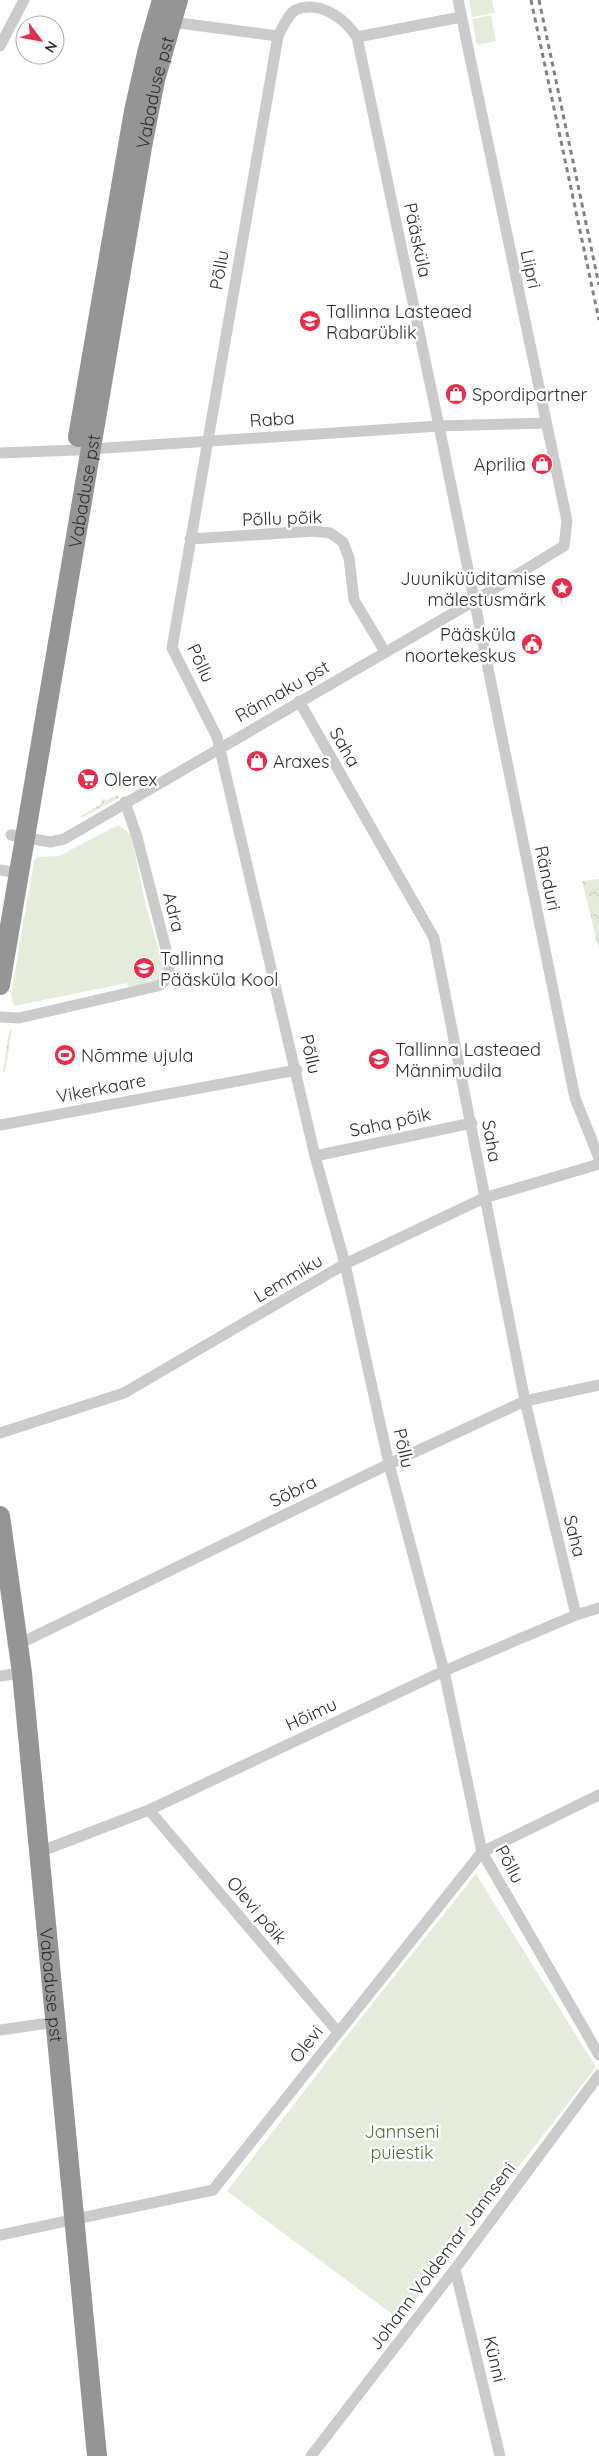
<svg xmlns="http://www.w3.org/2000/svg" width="599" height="2456" viewBox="0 0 599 2456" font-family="Quicksand,sans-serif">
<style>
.grass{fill:url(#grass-dots)}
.forest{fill:url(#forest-crowns)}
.green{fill:#e6ecdc}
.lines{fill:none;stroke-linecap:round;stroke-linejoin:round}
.street{stroke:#cbcbcb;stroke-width:11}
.highway{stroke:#959595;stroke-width:20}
.rail{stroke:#838383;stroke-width:3;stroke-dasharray:5 4;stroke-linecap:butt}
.labels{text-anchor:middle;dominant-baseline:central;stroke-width:5;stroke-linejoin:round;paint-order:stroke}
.street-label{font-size:18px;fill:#2e2e2e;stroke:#fff}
.poi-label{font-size:18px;fill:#2e2e2e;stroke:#fff;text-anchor:start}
.park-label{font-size:18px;fill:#556b3a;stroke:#fff}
</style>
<defs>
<pattern id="grass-dots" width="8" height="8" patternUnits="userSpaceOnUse" patternTransform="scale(1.25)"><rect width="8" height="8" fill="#e6ecdc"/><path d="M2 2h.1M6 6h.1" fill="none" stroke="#c6cbbd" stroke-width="1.8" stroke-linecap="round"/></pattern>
<pattern id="forest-crowns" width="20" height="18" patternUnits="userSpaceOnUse" patternTransform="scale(1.25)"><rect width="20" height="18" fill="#e6ecdc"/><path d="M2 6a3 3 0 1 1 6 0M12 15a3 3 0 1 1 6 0" fill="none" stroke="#c6cbbd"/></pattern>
</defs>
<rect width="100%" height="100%" fill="#fff"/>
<g class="grass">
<path d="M557 580 569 585 561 605Z"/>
<path d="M118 794 119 798 81 818V816L101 804 102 799 107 800Z"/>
<path d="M12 1028 5 1072 3 1071 9 1032Z"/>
</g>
<path class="forest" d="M599 879V951L582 881Z"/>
<g class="green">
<path d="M469 0H492L495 13 472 17Z"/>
<path d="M491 15 496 41 477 45 472 19Z"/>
<path d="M118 825 131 835 146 906 166 974 159 981 128 990 127 983 14 1006 11 995 34 861 38 857 59 856Z"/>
<path d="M476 1874 596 2067 400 2320 227 2191 349 2033Z"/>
</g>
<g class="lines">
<g class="street">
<path d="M169 20 179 23 278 36"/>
<path d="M357 37 461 17"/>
<path d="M0 46 24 0"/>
<path d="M0 453 76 450 439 426 546 423"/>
<path d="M190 539 314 531 330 533 343 542 349 558 354 600 385 652"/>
<path d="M299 701 434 938 525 1401 576 1615"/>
<path d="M11 835 50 842 64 839 474 601 564 546 567 521 458 0"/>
<path d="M0 870 18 873"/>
<path d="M0 1017 19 1018 158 986C169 980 170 973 169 961L137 837 125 802"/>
<path d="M0 1125 297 1070"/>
<path d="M315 1156 472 1123"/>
<path d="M599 1158 575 1098 439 426 357 37C344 18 320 0 295 10 287 16 283 27 278 36L172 648 217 737 315 1156 345 1264 389 1464 444 1671 482 1852 599 2055"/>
<path d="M0 1433 124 1393 345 1264 484 1198 599 1164"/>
<path d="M13 1644 25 1641 389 1464 525 1401 599 1385"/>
<path d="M0 1676 22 1673"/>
<path d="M149 1810 338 2032"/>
<path d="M39 1852 149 1810 444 1671 576 1615 599 1608"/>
<path d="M0 2030 56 2022"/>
<path d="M0 2235 213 2190 482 1852 599 1795"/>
<path d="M455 2269 500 2456"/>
<path d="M311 2456 455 2269 599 2075"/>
</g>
<g class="highway">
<path d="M78 437 134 111 148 49 162 0"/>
<path id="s1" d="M0 985 142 147 155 80 178 0"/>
<path id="s2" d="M0 1516 22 1673 97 2456"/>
</g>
<g class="rail">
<path d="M531 0 599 320"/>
<path d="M539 0 599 285"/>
</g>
</g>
<defs>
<g id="school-disc" transform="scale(1.125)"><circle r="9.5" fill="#ea2c4a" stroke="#fff"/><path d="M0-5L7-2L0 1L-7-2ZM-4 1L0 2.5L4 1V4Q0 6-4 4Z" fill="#fff"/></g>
<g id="shop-disc" transform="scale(1.125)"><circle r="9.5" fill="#ea2c4a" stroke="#fff"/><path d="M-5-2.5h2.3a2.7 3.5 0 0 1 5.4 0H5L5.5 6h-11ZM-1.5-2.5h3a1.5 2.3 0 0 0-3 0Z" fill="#fff"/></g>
<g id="sight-disc" transform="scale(1.125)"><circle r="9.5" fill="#ea2c4a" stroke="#fff"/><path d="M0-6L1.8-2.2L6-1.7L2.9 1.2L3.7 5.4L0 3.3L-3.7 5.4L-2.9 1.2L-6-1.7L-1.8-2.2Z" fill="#fff"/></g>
<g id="civic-disc" transform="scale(1.125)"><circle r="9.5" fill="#ea2c4a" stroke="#fff"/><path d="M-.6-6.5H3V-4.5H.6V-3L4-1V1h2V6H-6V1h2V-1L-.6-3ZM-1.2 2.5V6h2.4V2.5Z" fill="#fff"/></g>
<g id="supermarket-disc" transform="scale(1.125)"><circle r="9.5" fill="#ea2c4a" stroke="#fff"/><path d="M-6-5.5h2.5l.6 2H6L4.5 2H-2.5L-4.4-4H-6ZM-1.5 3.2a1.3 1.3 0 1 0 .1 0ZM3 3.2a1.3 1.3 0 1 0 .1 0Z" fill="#fff"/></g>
<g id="stadium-disc" transform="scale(1.125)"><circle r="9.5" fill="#ea2c4a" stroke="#fff"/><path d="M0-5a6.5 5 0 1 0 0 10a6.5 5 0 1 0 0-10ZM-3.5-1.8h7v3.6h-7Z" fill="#fff"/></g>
</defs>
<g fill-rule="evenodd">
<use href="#school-disc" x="310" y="321"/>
<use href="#shop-disc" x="456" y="394"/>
<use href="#shop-disc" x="542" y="464"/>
<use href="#sight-disc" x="562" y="588"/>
<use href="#civic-disc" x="532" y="644"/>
<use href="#shop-disc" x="257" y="761"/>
<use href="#supermarket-disc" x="88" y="779"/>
<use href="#school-disc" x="144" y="968"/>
<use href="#stadium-disc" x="65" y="1055"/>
<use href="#school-disc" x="379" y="1059"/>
</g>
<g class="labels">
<g class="street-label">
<text stroke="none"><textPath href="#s1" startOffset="906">Vabaduse pst</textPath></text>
<text transform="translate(418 240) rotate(78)">Pääsküla</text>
<text transform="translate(531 269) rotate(78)">Liipri</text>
<text transform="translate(219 270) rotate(-80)">Põllu</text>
<text transform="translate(272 419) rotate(-4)">Raba</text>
<text stroke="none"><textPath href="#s1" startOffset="501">Vabaduse pst</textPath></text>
<text transform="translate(282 518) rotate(-2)">Põllu põik</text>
<text transform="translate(201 663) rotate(65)">Põllu</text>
<text transform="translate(282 691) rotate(-30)">Rännaku pst</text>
<text transform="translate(345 747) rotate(60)">Saha</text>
<text transform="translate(548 878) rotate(78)">Ränduri</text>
<text transform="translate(174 912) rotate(76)">Adra</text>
<text transform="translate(311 1054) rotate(77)">Põllu</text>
<text transform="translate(101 1088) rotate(-11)">Vikerkaare</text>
<text transform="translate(390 1122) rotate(-12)">Saha põik</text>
<text transform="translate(492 1141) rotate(80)">Saha</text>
<text transform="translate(288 1278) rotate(-31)">Lemmiku</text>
<text transform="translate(404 1448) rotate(77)">Põllu</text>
<text transform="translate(293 1491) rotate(-26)">Sõbra</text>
<text transform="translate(575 1536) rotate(76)">Saha</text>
<text transform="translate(311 1714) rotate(-25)">Hõimu</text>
<text transform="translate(510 1864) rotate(62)">Põllu</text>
<text transform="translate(257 1910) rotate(50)">Olevi põik</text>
<text stroke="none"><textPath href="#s2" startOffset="472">Vabaduse pst</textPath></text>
<text transform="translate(306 2044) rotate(-52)">Olevi</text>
<text transform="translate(442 2256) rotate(-53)">Johann Voldemar Jannseni</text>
<text transform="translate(495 2359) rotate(77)">Künni</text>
</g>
<g class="poi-label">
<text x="326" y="311">Tallinna Lasteaed<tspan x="326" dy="21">Rabarüblik</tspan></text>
<text x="472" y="394">Spordipartner</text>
<text x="526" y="464" text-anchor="end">Aprilia</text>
<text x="546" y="578" text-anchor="end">Juuniküüditamise<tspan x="546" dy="21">mälestusmärk</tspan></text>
<text x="516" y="634" text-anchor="end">Pääsküla<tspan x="516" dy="21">noortekeskus</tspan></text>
<text x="273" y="761">Araxes</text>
<text x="104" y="779">Olerex</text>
<text x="160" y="958">Tallinna<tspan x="160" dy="21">Pääsküla Kool</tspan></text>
<text x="395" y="1049">Tallinna Lasteaed<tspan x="395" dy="21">Männimudila</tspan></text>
<text x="81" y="1055">Nõmme ujula</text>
</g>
<g class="park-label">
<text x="402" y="2131">Jannseni<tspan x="402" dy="21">puiestik</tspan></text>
</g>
</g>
<g transform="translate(40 40) rotate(122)"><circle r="24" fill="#ffffff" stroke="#ababab"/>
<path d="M0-4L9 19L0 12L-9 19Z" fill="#ea2c4a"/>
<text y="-8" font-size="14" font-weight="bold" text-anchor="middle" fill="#2e2e2e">N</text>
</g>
</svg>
